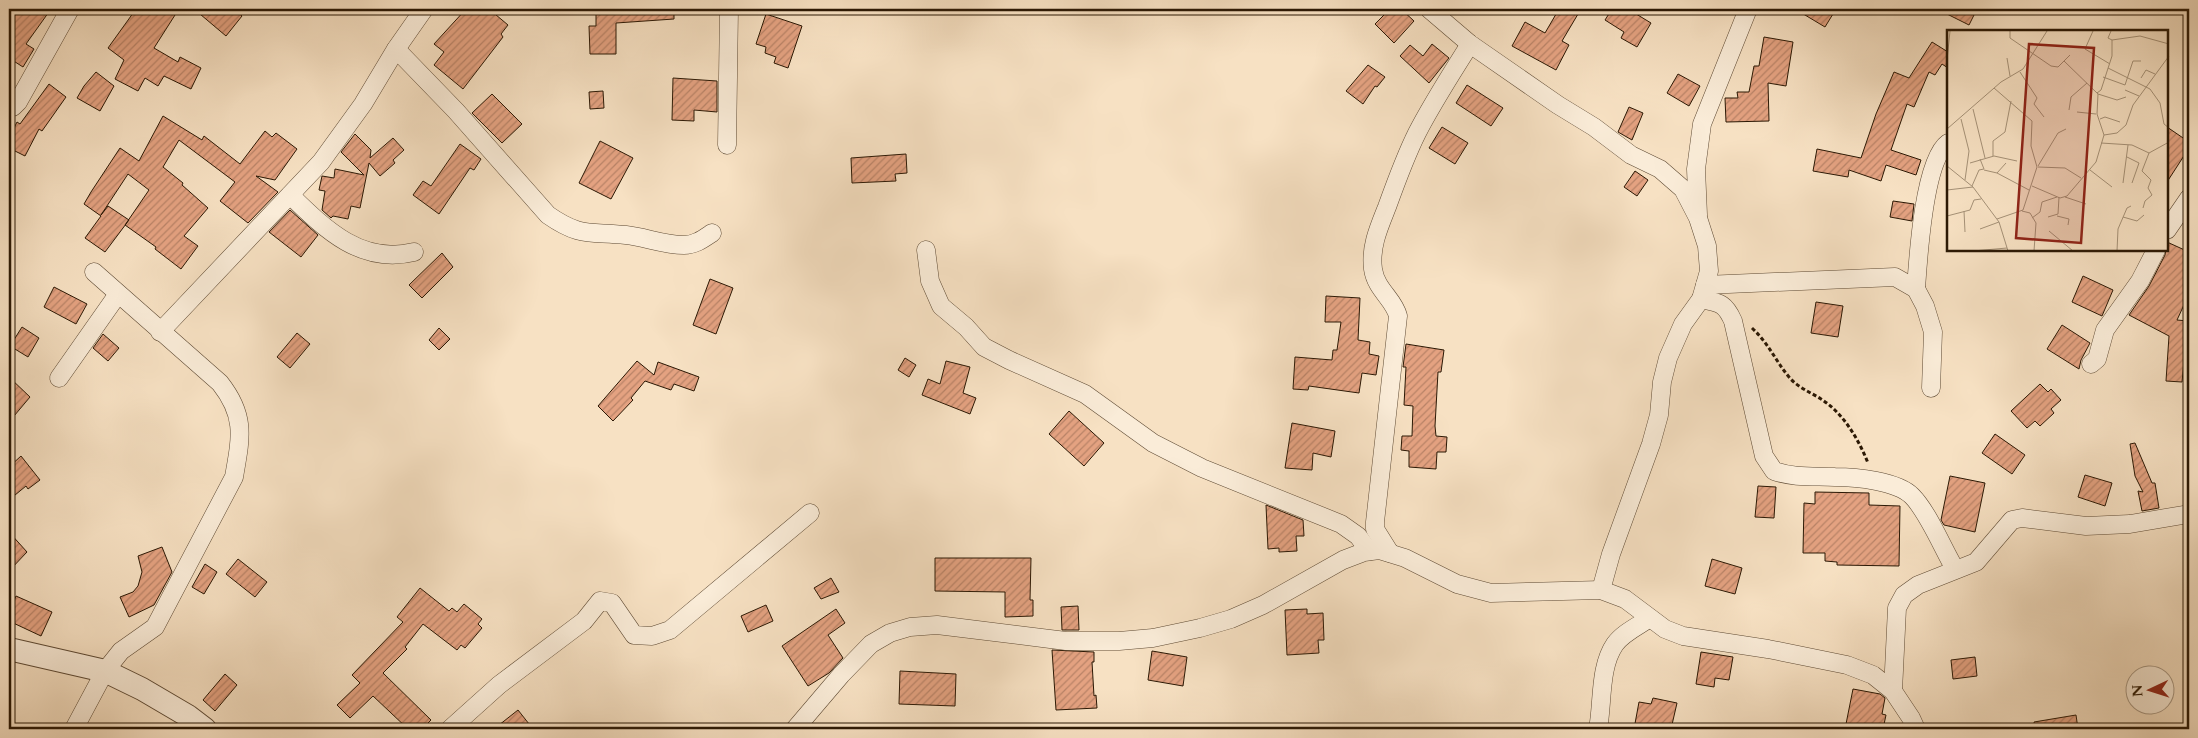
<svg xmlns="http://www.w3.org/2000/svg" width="2198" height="738" viewBox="0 0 2198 738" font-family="Cardo,serif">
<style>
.building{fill:url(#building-hatch);stroke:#2b1804}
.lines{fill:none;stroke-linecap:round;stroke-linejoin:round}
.minor-casing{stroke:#5e4a34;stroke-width:19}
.tertiary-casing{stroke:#5e4a34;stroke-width:24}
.path{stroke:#2b1804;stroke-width:3;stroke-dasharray:4 2.5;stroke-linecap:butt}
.minor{stroke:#faecd8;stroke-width:18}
.tertiary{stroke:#faecd8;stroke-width:22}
.inset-road{fill:none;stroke:#a59177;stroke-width:1}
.view{fill:#8f2418;fill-opacity:0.15;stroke:#8f2418;stroke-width:2.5}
.inset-edge{fill:none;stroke:#2b1804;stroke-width:2.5}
</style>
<defs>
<pattern id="building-hatch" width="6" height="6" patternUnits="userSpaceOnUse" patternTransform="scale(1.25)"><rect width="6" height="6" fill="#e4a281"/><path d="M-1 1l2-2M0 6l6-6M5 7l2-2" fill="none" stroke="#b98367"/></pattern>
</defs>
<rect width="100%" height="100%" fill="#f7e1c3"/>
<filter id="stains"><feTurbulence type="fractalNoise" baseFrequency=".004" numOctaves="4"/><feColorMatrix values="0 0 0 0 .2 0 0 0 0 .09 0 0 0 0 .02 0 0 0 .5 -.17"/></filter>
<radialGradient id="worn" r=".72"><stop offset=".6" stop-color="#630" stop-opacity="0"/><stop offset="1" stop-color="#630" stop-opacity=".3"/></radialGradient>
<g class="building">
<path d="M17 9H51L26 44 34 49 23 67 9 58V21Z"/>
<path d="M136 9H167L175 15 154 48 178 62 180 57 201 68 191 89 164 76 158 86 145 78 138 91 115 79 124 60 108 48Z"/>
<path d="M194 9H234L242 16 226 36Z"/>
<path d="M466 9H489L508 25 501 34 503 37 463 89 434 65 444 52 434 44Z"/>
<path d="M596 9H674V19L616 23V54H590L589 26H596Z"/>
<path d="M1390 9H1401L1414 21 1394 43 1375 24Z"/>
<path d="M1559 9H1581L1562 41 1569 45 1556 70 1512 46 1525 22 1545 33Z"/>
<path d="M1612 9H1628L1651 23 1637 47 1621 38 1624 32 1605 20Z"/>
<path d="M1795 9H1836L1825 27Z"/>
<path d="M1937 9H1977L1969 25Z"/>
<path d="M766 14 802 26 788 68 774 63 776 57 765 53 766 47 756 44Z"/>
<path d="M1764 37 1793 42 1786 86 1768 83 1769 121 1726 122 1725 98H1738L1737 92H1749L1754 66H1759Z"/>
<path d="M1932 42 1948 52V68L1942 64 1935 75 1929 72 1914 107 1907 104 1891 150 1921 160 1916 175 1886 165 1881 181 1849 170 1848 177 1813 171 1817 149 1861 158 1876 114 1894 72 1909 78Z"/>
<path d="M1432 44 1449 58 1429 83 1400 56 1410 45 1423 56Z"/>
<path d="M1368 65 1385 77 1377 87 1375 86 1363 104 1346 91Z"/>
<path d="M96 72 114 86 100 111 77 98 84 86Z"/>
<path d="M1678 74 1700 86 1689 106 1667 93Z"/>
<path d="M673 78 717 81V112L694 110V121L672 120Z"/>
<path d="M49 84 66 97 42 131 39 129 25 156 9 148V138L17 122 20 124Z"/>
<path d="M1467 85 1503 108 1491 126 1456 103Z"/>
<path d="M603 91 604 108 590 109 589 92Z"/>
<path d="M492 94 522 124 502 143 472 113Z"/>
<path d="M1629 107 1643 113 1632 140 1618 132Z"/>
<path d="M163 116 202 140 204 136 240 164 265 131 272 137 276 133 297 149 275 180 256 176 278 192 248 223 220 201 235 182 179 140 163 167 183 183 182 185 208 208 184 236 198 246 181 269 155 249 156 247 125 225 149 190 128 174 101 215 108 206 129 220 105 252 85 238 101 216 84 204 91 192 120 148 139 161Z"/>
<path d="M1442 127 1468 143 1455 164 1429 148Z"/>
<path d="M2167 127 2189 142V148L2167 182Z"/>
<path d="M355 134 371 150 370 158 393 138 404 150 393 160 395 163 380 176 369 163 360 208 351 206 348 219 333 216 331 218 322 210 325 191 319 190 322 176 334 178 335 169 364 175 341 152Z"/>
<path d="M600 141 633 158 611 199 579 183Z"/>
<path d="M460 144 481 159 474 170 470 168 439 214 413 195 423 181 431 186Z"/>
<path d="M906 154 907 173 895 174 896 181 852 183 851 158Z"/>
<path d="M1635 171 1648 180 1637 196 1624 187Z"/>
<path d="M1893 201 1914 204 1912 221 1890 217Z"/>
<path d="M290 210 318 235 301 257 269 232Z"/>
<path d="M2167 242 2189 252V294L2177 320 2188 321 2182 382 2166 381 2169 336 2129 315 2149 286 2165 255Z"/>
<path d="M442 253 453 267 422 298 409 285Z"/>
<path d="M2083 276 2113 290 2102 316 2072 302Z"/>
<path d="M710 279 733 288 716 334 693 325Z"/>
<path d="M54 287 87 304 76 324 44 307Z"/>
<path d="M1326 296 1360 298 1358 340 1370 342 1369 354 1379 356 1376 375 1362 373 1359 393 1309 386 1308 390 1293 389 1295 357 1332 360 1333 350H1337L1341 322H1325Z"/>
<path d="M1816 302 1843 306 1838 337 1811 333Z"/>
<path d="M2062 325 2090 343 2081 360 2079 369 2047 349Z"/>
<path d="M22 327 39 338 28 357 10 346Z"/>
<path d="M439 328 450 339 439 350 429 340Z"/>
<path d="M297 333 310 344 290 368 277 357Z"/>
<path d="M103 334 119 348 108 361 93 348Z"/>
<path d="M1406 344 1444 350 1441 372H1438L1435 426 1436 436 1447 437 1446 452H1437L1436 469 1409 467V451L1401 450 1402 436H1412L1413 406 1404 405 1406 367H1403Z"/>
<path d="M905 358 916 365 909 377 898 370Z"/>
<path d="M637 361 654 375 658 362 699 377 694 391 674 384 671 390 645 381 631 398 633 400 613 421 598 406Z"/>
<path d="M946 361 970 367 963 393 976 398 970 414 922 395 928 379 940 384Z"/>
<path d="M9 377 30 397 9 422Z"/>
<path d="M2040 384 2048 392 2051 389 2061 400 2051 409 2054 413 2040 426 2035 421 2027 428 2011 411Z"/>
<path d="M1069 411 1104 443 1084 466 1049 434Z"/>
<path d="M1292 423 1335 431 1331 457 1313 453 1312 470 1285 468Z"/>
<path d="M1995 434 2025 455 2012 474 1982 453Z"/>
<path d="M2135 443 2152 483H2155L2159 508 2142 511 2138 491 2143 492 2135 476 2130 444Z"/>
<path d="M21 456 40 480 28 489 26 486 9 500V467Z"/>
<path d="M2085 475 2112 483 2105 506 2078 497Z"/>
<path d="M1950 476 1985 483 1975 532 1944 525 1941 520Z"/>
<path d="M1758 486 1776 487 1774 518 1755 517Z"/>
<path d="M1815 492 1869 493V505L1900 506 1899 566 1837 565V562L1825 561V553H1803L1804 503 1815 504Z"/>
<path d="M1266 505 1303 520 1304 536H1296L1297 551 1279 552V548L1268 549Z"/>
<path d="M9 532 27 552 9 571Z"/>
<path d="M162 547 172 572 154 605 129 617 120 597 133 592 138 586 142 572 138 556Z"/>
<path d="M935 558H1031L1030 600H1033V616L1005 617V592L935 591Z"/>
<path d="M238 559 267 582 255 597 226 574Z"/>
<path d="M1712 559 1742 568 1735 594 1705 586Z"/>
<path d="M205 564 217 572 204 594 192 587Z"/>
<path d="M831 578 839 592 821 599 814 588Z"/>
<path d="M420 588 449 611 452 608 457 612 464 604 482 619 478 624 482 628 465 648 461 645 457 650 423 624 405 647 407 649 383 673 431 720 422 729H408L373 696 350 718 337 705 360 683 352 675 403 622 397 617Z"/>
<path d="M16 596 52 612 41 636 9 621V612Z"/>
<path d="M766 605 773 621 748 632 741 616Z"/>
<path d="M1078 606 1079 630H1062L1061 607Z"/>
<path d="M836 609 845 623 828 635 843 658 829 673 808 686 782 646Z"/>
<path d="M1307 609V614L1323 613 1324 640H1318L1319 653 1287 655 1285 610Z"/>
<path d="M1052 650 1094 652V662H1092L1094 696 1096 695 1097 708 1056 710Z"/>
<path d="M1152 651 1187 657 1183 686 1148 680Z"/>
<path d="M1701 652 1733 657 1729 680 1715 678 1714 687 1696 684Z"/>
<path d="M1975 657 1977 676 1953 679 1951 660Z"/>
<path d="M900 671 956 674 955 706 899 704Z"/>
<path d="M225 674 237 685 215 711 203 700Z"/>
<path d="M1853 689 1880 694 1885 698 1882 714 1886 715 1883 729H1845Z"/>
<path d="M1653 698 1677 703 1671 729H1634L1639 702 1651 704Z"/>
<path d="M518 710 533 729H494Z"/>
<path d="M2076 715 2078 729H2035L2034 722Z"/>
</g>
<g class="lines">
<g class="minor-casing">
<g id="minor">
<path d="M1429 9 1470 44 1558 105 1594 127 1631 155 1660 169 1683 189 1698 218 1707 246 1709 271 1701 299 1683 324 1668 358 1662 382 1659 415 1651 444 1611 554 1601 590"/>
<path d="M396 49 456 111 548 215C581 238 590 231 626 235 645 237 664 245 684 245 695 245 703 239 712 233"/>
<path d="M9 107H13L18 102 70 9"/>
<path d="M727 145 729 9"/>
<path d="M290 195C325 229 361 265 414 252"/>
<path d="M1698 215 1696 169 1702 124 1748 9"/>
<path d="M2167 230 2189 198"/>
<path d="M926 250 930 281 941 306 966 327 984 347 1009 360 1085 394 1153 443 1202 468 1341 524 1358 536 1369 551"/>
<path d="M1705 285 1895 277 1916 289 1925 306 1933 332 1931 388"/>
<path d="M1916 289C1918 259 1924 160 1948 143"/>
<path d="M1701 299C1720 303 1725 303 1733 321L1764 456 1774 471C1794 478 1814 476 1835 477 1856 477 1897 481 1912 496 1928 512 1943 549 1955 569"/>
<path d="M160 332 321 162 363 104 396 49 424 9"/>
<path d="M2091 364 2097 359 2105 330 2140 281 2156 250"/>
<path d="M59 378 118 294"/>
<path d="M1390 553 1375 529V522L1398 316C1394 299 1376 290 1373 269 1370 247 1379 227 1387 207 1396 182 1405 157 1417 133 1433 102 1452 73 1470 44"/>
<path d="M1893 691 1897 608 1904 595 1918 585 1976 562 2012 520 2022 518 2086 526 2130 524 2189 514"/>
<path d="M74 729 105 671 121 651 155 627 234 477C241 437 246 416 220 383L94 272"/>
<path d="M450 729 499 685 584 621 600 601 612 603 634 635 652 636 670 630 810 513"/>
<path d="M795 729 841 675 871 644 890 633 910 627 937 625 1066 641H1119L1153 638 1200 628 1231 619 1263 605 1343 560 1364 552 1379 550 1405 558 1457 584 1491 593 1601 590 1625 599 1665 629 1683 636 1768 649 1847 665 1873 675 1893 691 1911 718 1916 729"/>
<path d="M1598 729C1603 703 1599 667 1615 644 1623 633 1638 626 1650 618"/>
</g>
</g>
<g class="tertiary-casing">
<path id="tertiary" d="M9 649 105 671 142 689 188 716 205 729"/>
</g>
<path class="path" d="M1752 328C1769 344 1775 360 1789 377 1797 387 1810 392 1821 399 1843 413 1858 438 1868 463"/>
<use href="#minor" class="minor"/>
<use href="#tertiary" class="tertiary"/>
</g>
<g transform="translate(1947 30)">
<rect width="221" height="221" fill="#f7e1c3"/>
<path class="inset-road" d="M63 1V8L104 36 111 37 123 25M146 1 138 19 163 34M165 10 193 6 222 14M60 28 63 46M0 30 3 1M161 38 203 59 213 73 217 94 222 98M73 42 90 68 87 74 97 87M156 47 178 55 186 31H194M194 48 199 40 208 44M47 58 85 91 84 116 90 137 76 180 50 189M178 60 192 66M150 63 154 60 165 26V10L161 8 164 1M151 64 170 70 179 67M26 79 38 128M122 80 124 67 140 53M130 82 149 84M14 89 22 121 18 150M153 89 158 87 173 92M0 99 54 52 76 39 100 1M157 105 170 103 179 95 186 75 222 26M154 113 185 115 202 123 195 141 204 150 201 158 205 165 198 171 196 178M202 123 222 112M46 126V111L58 102 64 71M180 127 192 133 185 153M23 133 47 126 70 131M0 136 26 157 52 192 61 221M91 136 111 103 119 99M91 137 118 138 134 148M37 140 50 143 59 133M143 140 165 157M50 143 82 160M176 153 181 115M25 156 32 140 37 139 33 129M85 156 113 168 120 166 149 132 157 105 150 84 151 64 117 31M0 160 26 157M118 167 139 174M17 181 18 202M75 181 83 183 89 193 87 221M0 186 23 180 27 170 34 169M110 186 122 189 121 195M101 187 111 184 112 167M176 187 190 191 197 185M85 188 93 182 95 172 110 167M33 199 52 192M102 201 126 221M26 221 60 218M170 221 171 199 180 178 184 176"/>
<path class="view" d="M82 14 147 18 134 213 69 208Z"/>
<rect width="221" height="221" class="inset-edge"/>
</g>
<rect width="2198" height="738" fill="none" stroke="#f7e1c3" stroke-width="30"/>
<rect x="10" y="10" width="2178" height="718" fill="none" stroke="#2b1804" stroke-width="2.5"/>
<rect x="15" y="15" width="2168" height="708" fill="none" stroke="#2b1804"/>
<g transform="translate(2150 690) rotate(266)"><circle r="24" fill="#faecd8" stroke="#a79783"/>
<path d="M0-4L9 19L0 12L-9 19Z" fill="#8f2418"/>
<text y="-8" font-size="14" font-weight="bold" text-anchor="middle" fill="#2b1804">N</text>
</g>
<rect width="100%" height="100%" filter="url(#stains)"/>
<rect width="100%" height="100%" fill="url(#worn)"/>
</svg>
